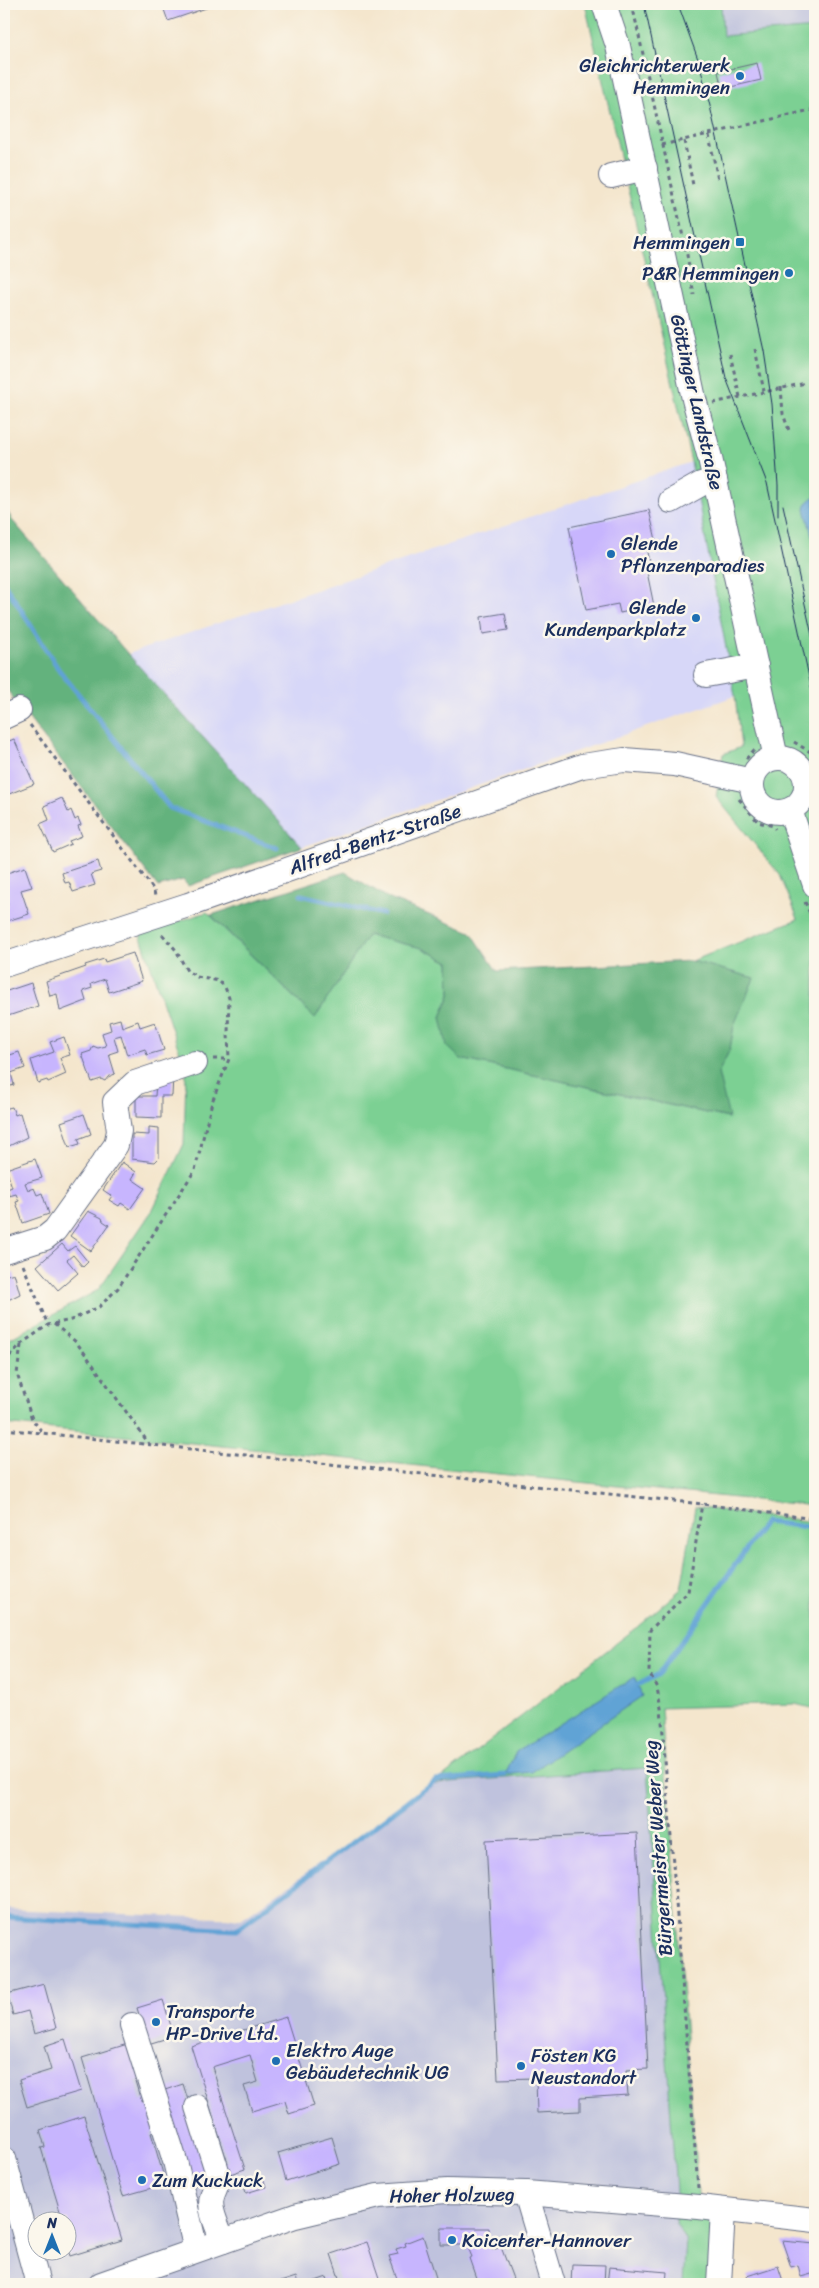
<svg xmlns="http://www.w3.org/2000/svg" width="819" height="2288" viewBox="0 0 819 2288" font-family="Sriracha,sans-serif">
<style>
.built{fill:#d7d7f8}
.industrial{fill:#bfc2dd;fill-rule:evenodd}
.green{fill:#7bd093;stroke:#4b8078}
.forest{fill:#64b27d;stroke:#40706e}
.water{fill:#61a3d5;stroke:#3e699a}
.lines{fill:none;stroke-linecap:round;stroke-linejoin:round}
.stream{stroke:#61a3d5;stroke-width:5}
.building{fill:#c7b5fe}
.minor-casing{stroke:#676f85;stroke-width:26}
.path{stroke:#676f85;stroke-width:3;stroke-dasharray:4 4;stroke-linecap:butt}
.minor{stroke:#fff;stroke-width:24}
.tram{stroke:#1b2f5e;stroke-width:1}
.poi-dot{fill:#1f6fb2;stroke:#fbf7ec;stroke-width:2}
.labels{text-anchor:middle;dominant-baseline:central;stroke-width:5;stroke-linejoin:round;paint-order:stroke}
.poi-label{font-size:19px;fill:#1b2f5e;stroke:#fbf7ec;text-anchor:start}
.street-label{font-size:19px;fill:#1b2f5e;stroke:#fbf7ec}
</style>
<rect width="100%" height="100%" fill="#fbf7ec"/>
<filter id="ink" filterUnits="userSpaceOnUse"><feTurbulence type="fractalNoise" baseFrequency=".02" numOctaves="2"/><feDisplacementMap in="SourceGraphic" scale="10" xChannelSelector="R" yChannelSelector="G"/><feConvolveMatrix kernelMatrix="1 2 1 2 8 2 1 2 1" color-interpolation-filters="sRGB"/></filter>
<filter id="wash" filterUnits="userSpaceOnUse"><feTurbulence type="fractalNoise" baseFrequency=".0096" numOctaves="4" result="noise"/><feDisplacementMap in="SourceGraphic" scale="20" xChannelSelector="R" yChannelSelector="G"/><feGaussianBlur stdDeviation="1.12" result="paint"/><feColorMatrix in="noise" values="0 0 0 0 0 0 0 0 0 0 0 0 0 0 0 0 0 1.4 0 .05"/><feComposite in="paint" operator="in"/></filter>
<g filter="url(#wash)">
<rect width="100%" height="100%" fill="#f4e6cd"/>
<path class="built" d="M691 462 735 696 302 847 128 654Z"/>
<g class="industrial">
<path d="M721 4H815V28L723 36Z"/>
<path d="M647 1767 677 2206 675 2224 686 2241 683 2284H4V1909L241 1919 435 1783ZM38 2220H68V2250H38Z"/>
</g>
<g class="green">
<path d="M585 4H721L723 36 815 28V1506L4 1424V1342L98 1290 152 1211 184 1144 186 1072 140 934 207 912 315 1018 367 935 422 948 449 962 450 995 441 1017 461 1059 728 1118 718 1073 730 1049 734 1025 754 978 692 961 798 919 780 875 716 797 723 754 741 747 735 696 691 462Z"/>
<path d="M695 1507 815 1522V1709L795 1704 661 1708 699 2207 723 2210 718 2284H683L686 2241 675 2224 677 2206 647 1768 435 1783 636 1628 681 1589Z"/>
</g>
<g class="forest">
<path d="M4 505 12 520 128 654 302 847 188 886 183 880 158 887 4 686Z"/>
<path d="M345 872 390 899 471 932 497 971 692 961 754 978 734 1025 730 1049 718 1073 729 1118 461 1059 447 1046 441 1017 450 995 449 962 422 948 368 935 315 1018 211 915Z"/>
</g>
<g class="water">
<path d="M815 496V547L805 509 807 503Z"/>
<path d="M634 1677 642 1696 532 1772 505 1775 516 1752Z"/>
</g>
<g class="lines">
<g class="stream">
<path d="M4 583 59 670 170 808 277 848"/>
<path d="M301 895 383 914"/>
<path d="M638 1685 659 1674 765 1522 815 1528"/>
<path d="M4 1917 236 1930 436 1780 505 1775"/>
</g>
</g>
<g id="blocks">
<g class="building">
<path d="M162 4H218L168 21Z"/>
<path d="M757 63 761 80 722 89 718 72Z"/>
<path d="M649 510 656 540 645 543 650 566 646 567 654 606 620 613 618 604 586 610 569 527Z"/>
<path d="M505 613 508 630 483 634 481 617Z"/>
<path d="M14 739 34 784 4 796V743Z"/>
<path d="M62 798 68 812 71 810 75 820 78 818 81 825 78 826 82 836 69 841 71 844 53 852 40 824 49 820 44 806Z"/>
<path d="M98 861 101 871 91 874 95 885 73 892 69 882 65 883 62 873Z"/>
<path d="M25 867 32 887 21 890 29 914 4 922V906L8 905 4 893V874Z"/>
<path d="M133 953 142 981 109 992 105 979 91 984 92 988 83 991 86 1001 60 1011 57 994 50 996 46 981 86 967 85 965 104 959 105 962Z"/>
<path d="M31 983 38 1006 8 1016 7 1014 4 1015V992Z"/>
<path d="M120 1019 122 1027 138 1021 140 1027 155 1022 164 1050 147 1055 145 1049 127 1055 121 1035 114 1037 118 1051 109 1054 115 1074 108 1077 105 1081 101 1079 92 1082 82 1054 91 1051 93 1046 98 1048 106 1046 102 1033 111 1030 109 1022Z"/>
<path d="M64 1037 70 1055 60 1058 66 1074 48 1082 47 1080 38 1083 31 1060 54 1052 50 1042Z"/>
<path d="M19 1052 25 1068 11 1073 14 1085 4 1088V1067H6L4 1057Z"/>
<path d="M173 1076 172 1096H161V1118L136 1117V1096H155L156 1082Z"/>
<path d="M12 1107 15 1115 20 1113 27 1137 9 1146 4 1145V1109Z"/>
<path d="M84 1114 91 1134 78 1139 80 1144 69 1147 61 1122Z"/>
<path d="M149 1127 159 1128V1158L155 1162 132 1159V1134L149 1135Z"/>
<path d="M35 1159 42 1178 25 1183 28 1190 34 1188 37 1195 42 1193 49 1214 23 1223 16 1202 19 1201 16 1194 9 1196 7 1189 12 1187 6 1169Z"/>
<path d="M122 1162 136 1172 132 1179 145 1188 130 1209 121 1203 119 1206 109 1200 112 1196 103 1190Z"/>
<path d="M88 1211 102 1218 103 1221 109 1225 91 1251 70 1236Z"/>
<path d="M62 1244 68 1251 75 1246 88 1262 83 1267 73 1255 67 1260 78 1273 58 1290 37 1266Z"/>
<path d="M14 1273 20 1294 6 1301 4 1299V1276Z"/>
<path d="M637 1833 648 2069 626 2070 628 2095 580 2098V2111L537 2113 536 2078 498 2079 486 1840Z"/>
<path d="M44 1984 56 2028 34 2034 28 2011 13 2015 7 1994Z"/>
<path d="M163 2000 174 2036 148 2044 137 2008Z"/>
<path d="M286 2017 314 2106 289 2114 285 2101 252 2111 244 2086 258 2082 250 2055 212 2067 245 2169 224 2176 220 2164 227 2161 191 2046Z"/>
<path d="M65 2039 81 2091 27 2107 19 2080 51 2070 44 2046Z"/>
<path d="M134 2042 145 2079 135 2081 141 2101 150 2098 160 2130 151 2133 166 2184 123 2196 82 2058Z"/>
<path d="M183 2084 213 2180 192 2186 162 2091Z"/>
<path d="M84 2116 122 2240 70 2256 68 2250V2220H56L62 2218 41 2148 45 2147 40 2130Z"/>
<path d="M332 2137 340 2164 286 2181 278 2153Z"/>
<path d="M263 2177 266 2187 246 2193 243 2182Z"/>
<path d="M441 2228H489V2245L492 2250 501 2247 515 2284H478L469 2258 472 2257 467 2245H441Z"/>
<path d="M423 2236 438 2284H399L389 2256 398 2254 396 2249 406 2246 405 2243Z"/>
<path d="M782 2241 815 2244V2273L801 2277 798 2265 791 2267Z"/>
<path d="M367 2242 381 2284H341L331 2254Z"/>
<path d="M572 2264 605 2265 604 2284H571Z"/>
<path d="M778 2266 784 2284H750L747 2276Z"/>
<path d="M609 2267 667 2272 666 2284H607Z"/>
<path d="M296 2277 298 2284H274Z"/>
<path d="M327 2277 329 2284H307Z"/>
</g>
</g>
</g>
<g filter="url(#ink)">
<use href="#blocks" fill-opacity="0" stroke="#676f85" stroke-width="1"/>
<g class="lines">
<g class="minor-casing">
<g id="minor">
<path d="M604 4 618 46 694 399 710 458 776 758"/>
<path d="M611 176 645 168"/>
<path d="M671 501 701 484 715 480"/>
<path d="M706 675 756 666"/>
<path d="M4 717 19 710"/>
<circle cx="779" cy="785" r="27"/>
<path d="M790 810 815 885"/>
<path d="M4 965 188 905 582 766 624 760 675 764 752 781"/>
<path d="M4 1251 45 1238 55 1230 116 1145 119 1131 115 1102 135 1083 195 1063"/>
<path d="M132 2025 175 2161 196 2250"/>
<path d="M197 2107 218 2174C219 2184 214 2188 212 2197 208 2210 219 2229 223 2241"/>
<path d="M4 2159 38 2284"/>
<path d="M526 2193 553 2284"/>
<path d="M101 2284 295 2216 378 2196 447 2191 526 2193 699 2207 815 2220"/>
<path d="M719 2284 723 2210"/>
</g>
</g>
<g class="path">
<path d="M632 4 687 255 694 295"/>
<path d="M709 135 718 180"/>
<path d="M684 141 693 185"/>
<path d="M662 145 815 109"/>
<path d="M755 349 764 391"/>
<path d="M730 354 740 397"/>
<path d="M781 387 783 414 790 433"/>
<path d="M713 403 806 383"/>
<path d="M30 725 154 890 155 897"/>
<path d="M794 742 812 753 815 760"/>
<path d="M746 759 755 749"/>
<path d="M739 799 758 822 773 826 775 829"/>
<path d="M805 902 815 925"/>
<path d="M213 1059H229"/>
<path d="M23 1265 48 1325"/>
<path d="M54 1324 76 1342 86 1355 149 1444"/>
<path d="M21 1345 17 1374 32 1419 43 1433"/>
<path d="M4 1362 21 1344 48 1325 71 1320 99 1307 118 1288 195 1170 212 1102 229 1059 228 1033 229 998 225 987 219 981 197 977 187 971 176 950 162 934"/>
<path d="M4 1429 702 1504 815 1519"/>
<path d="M698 2188 661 1708 657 1687 649 1672 650 1630 688 1592 702 1504"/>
</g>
<use href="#minor" class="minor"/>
<g class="tram">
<path d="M644 4 726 378 767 483 815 705"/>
<path d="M678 4 699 62 710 106 764 351 772 404 778 485V516"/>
<path d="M783 505 815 649"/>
</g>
</g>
</g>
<g class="poi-dot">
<circle cx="740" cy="76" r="5"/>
<rect x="735" y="237" width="10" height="10" rx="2.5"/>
<circle cx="789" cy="273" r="5"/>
<circle cx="611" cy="554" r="5"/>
<circle cx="696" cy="618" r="5"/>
<circle cx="156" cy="2022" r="5"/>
<circle cx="276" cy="2061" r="5"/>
<circle cx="521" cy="2066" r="5"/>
<circle cx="142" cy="2180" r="5"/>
<circle cx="452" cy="2240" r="5"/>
</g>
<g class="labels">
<g class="poi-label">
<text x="730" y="65" text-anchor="end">Gleichrichterwerk<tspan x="730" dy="22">Hemmingen</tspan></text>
<text x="730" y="242" text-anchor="end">Hemmingen</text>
<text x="779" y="273" text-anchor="end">P&amp;R Hemmingen</text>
<text x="621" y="543">Glende<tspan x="621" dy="22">Pflanzenparadies</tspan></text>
<text x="686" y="607" text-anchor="end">Glende<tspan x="686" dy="22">Kundenparkplatz</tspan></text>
<text x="166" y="2011">Transporte<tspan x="166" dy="22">HP-Drive Ltd.</tspan></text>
<text x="286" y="2050">Elektro Auge<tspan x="286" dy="22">Gebäudetechnik UG</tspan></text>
<text x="531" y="2055">Fösten KG<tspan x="531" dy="22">Neustandort</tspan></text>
<text x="152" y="2180">Zum Kuckuck</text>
<text x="462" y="2240">Koicenter-Hannover</text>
</g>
<g class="street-label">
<text transform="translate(697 402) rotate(77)">Göttinger Landstraße</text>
<text transform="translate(375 839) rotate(-19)">Alfred-Bentz-Straße</text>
<text transform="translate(658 1848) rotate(-94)">Bürgermeister Weber Weg</text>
<text transform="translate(452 2195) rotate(-1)">Hoher Holzweg</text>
</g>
</g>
<rect width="819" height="2288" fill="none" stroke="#fbf7ec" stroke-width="20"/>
<g transform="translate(52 2236)"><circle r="24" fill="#fbf7ec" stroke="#a1a7b3"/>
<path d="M0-4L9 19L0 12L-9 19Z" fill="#1f6fb2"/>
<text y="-8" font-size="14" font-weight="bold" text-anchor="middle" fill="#1b2f5e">N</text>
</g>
</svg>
